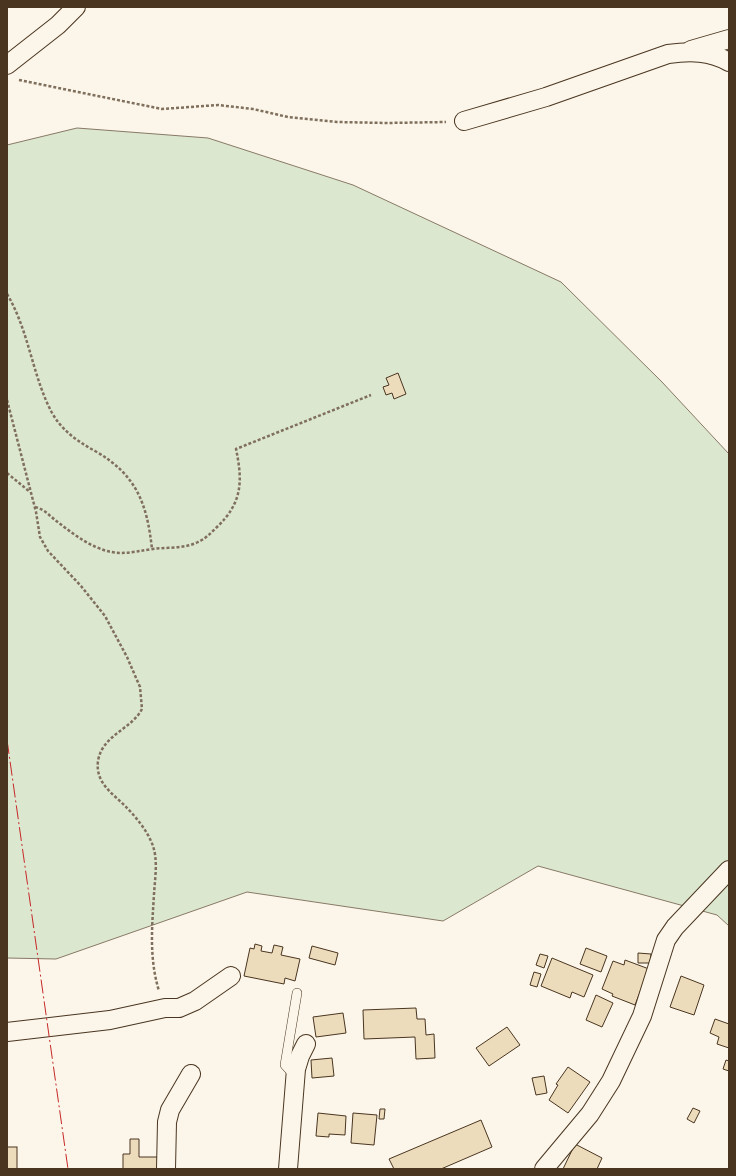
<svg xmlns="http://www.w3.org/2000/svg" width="736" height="1176" viewBox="0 0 736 1176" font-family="Signika,sans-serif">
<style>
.green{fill:#dce7d0;stroke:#887966}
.building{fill:#ecdcbc;stroke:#4a3520}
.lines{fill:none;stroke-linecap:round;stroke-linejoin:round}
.service-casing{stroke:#4a3520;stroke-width:10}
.minor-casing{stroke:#4a3520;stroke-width:20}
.path{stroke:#7f6f5c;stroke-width:2.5;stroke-dasharray:3 2;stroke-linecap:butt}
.service{stroke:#fbf6e9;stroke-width:9}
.minor{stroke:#fbf6e9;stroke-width:18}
.power{stroke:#c62828;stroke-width:1;stroke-dasharray:14 3 2 3;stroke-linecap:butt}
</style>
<rect width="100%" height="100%" fill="#fbf6e9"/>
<path class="green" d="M77 128 208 138 353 185 561 282 662 382 729 454V926L717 915 538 866 443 921 247 892 56 959 7 958V145Z"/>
<g class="building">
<path d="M398 373 406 394 394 399 392 393 386 395 383 387 389 385 386 378Z"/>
<path d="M255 944 262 946 261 951 272 953 274 945 283 947 281 955 300 959 295 981 285 978 284 984 244 976 250 948 254 949Z"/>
<path d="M312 946 338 953 335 965 309 958Z"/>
<path d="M586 948 607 956 601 972 580 964Z"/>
<path d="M638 953 651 954 650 963H638Z"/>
<path d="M540 954 548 956 544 968 536 965Z"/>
<path d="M552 958 593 975 584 997 572 992 570 998 541 986Z"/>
<path d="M625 960 649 969 635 1005 612 996 613 994 602 989 613 961 624 965Z"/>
<path d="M534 972 541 974 537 987 530 985Z"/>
<path d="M681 976 704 985 694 1015 670 1007Z"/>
<path d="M596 995 613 1003 602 1027 586 1020Z"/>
<path d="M416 1008 417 1019H425L426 1035 434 1034 435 1058 416 1059 415 1037 364 1039 363 1010Z"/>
<path d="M343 1013 346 1033 316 1037 313 1017Z"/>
<path d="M715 1019 729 1024V1048L717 1044 719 1037 710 1033Z"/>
<path d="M507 1027 520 1045 489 1066 476 1048Z"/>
<path d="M332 1058 334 1076 312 1078 311 1060Z"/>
<path d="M726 1060 729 1061V1071L723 1069Z"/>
<path d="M568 1067 590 1082 568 1113 549 1100 558 1085 556 1084Z"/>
<path d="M544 1076 547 1093 536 1095 532 1078Z"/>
<path d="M693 1108 700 1111 694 1123 687 1119Z"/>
<path d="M380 1109H385L384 1119H379Z"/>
<path d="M318 1113 346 1116 345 1135 329 1134V1137L316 1136Z"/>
<path d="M353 1113 377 1115 374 1145 351 1143Z"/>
<path d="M481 1120 492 1147 441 1169H394L389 1159Z"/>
<path d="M130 1139H139V1157H158V1169H123V1154H130Z"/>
<path d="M575 1144 602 1158 597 1169H563Z"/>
<rect x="7" y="1147" width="10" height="22"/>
</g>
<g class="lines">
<g class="service-casing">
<path id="service" d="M295 1076 285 1065 297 993"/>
</g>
<g class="minor-casing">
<g id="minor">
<path d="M691 50 729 39"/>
<path d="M7 65 58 25 76 7"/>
<path d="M464 121 546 97 668 54C690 51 710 51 729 62"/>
<path d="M7 1032 110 1020 165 1008H179L195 1001 231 976"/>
<path d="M166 1169 167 1122 170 1110 191 1074"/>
<path d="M288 1169 296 1069 300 1056 306 1044"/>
<path d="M544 1169 590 1114 611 1081 642 1016 666 940 675 927 729 870"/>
</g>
</g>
<g class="path">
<path d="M19 80 162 109 218 105 253 109 288 117 337 122 386 123 446 122"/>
<path d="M7 294C29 331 32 374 51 411 61 430 77 441 95 451 137 475 147 504 152 549"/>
<path d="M7 400 36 512 40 537 48 551 81 586 105 616 127 657 140 687 142 709C132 729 102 735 98 761 95 784 114 794 127 808 137 818 148 832 153 846 158 861 155 878 154 894 152 928 149 958 159 991"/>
<path d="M7 473 30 492"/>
<path d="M35 507C44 509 49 515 55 520 68 530 82 541 96 547 118 557 131 552 153 549 168 547 184 549 198 542 205 539 211 533 217 527 242 503 243 482 236 449L371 395"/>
</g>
<use href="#service" class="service"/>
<use href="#minor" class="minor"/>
<path class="power" d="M7 740 68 1169"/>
</g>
<rect width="736" height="1176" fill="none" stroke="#4a3520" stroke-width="16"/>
</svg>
